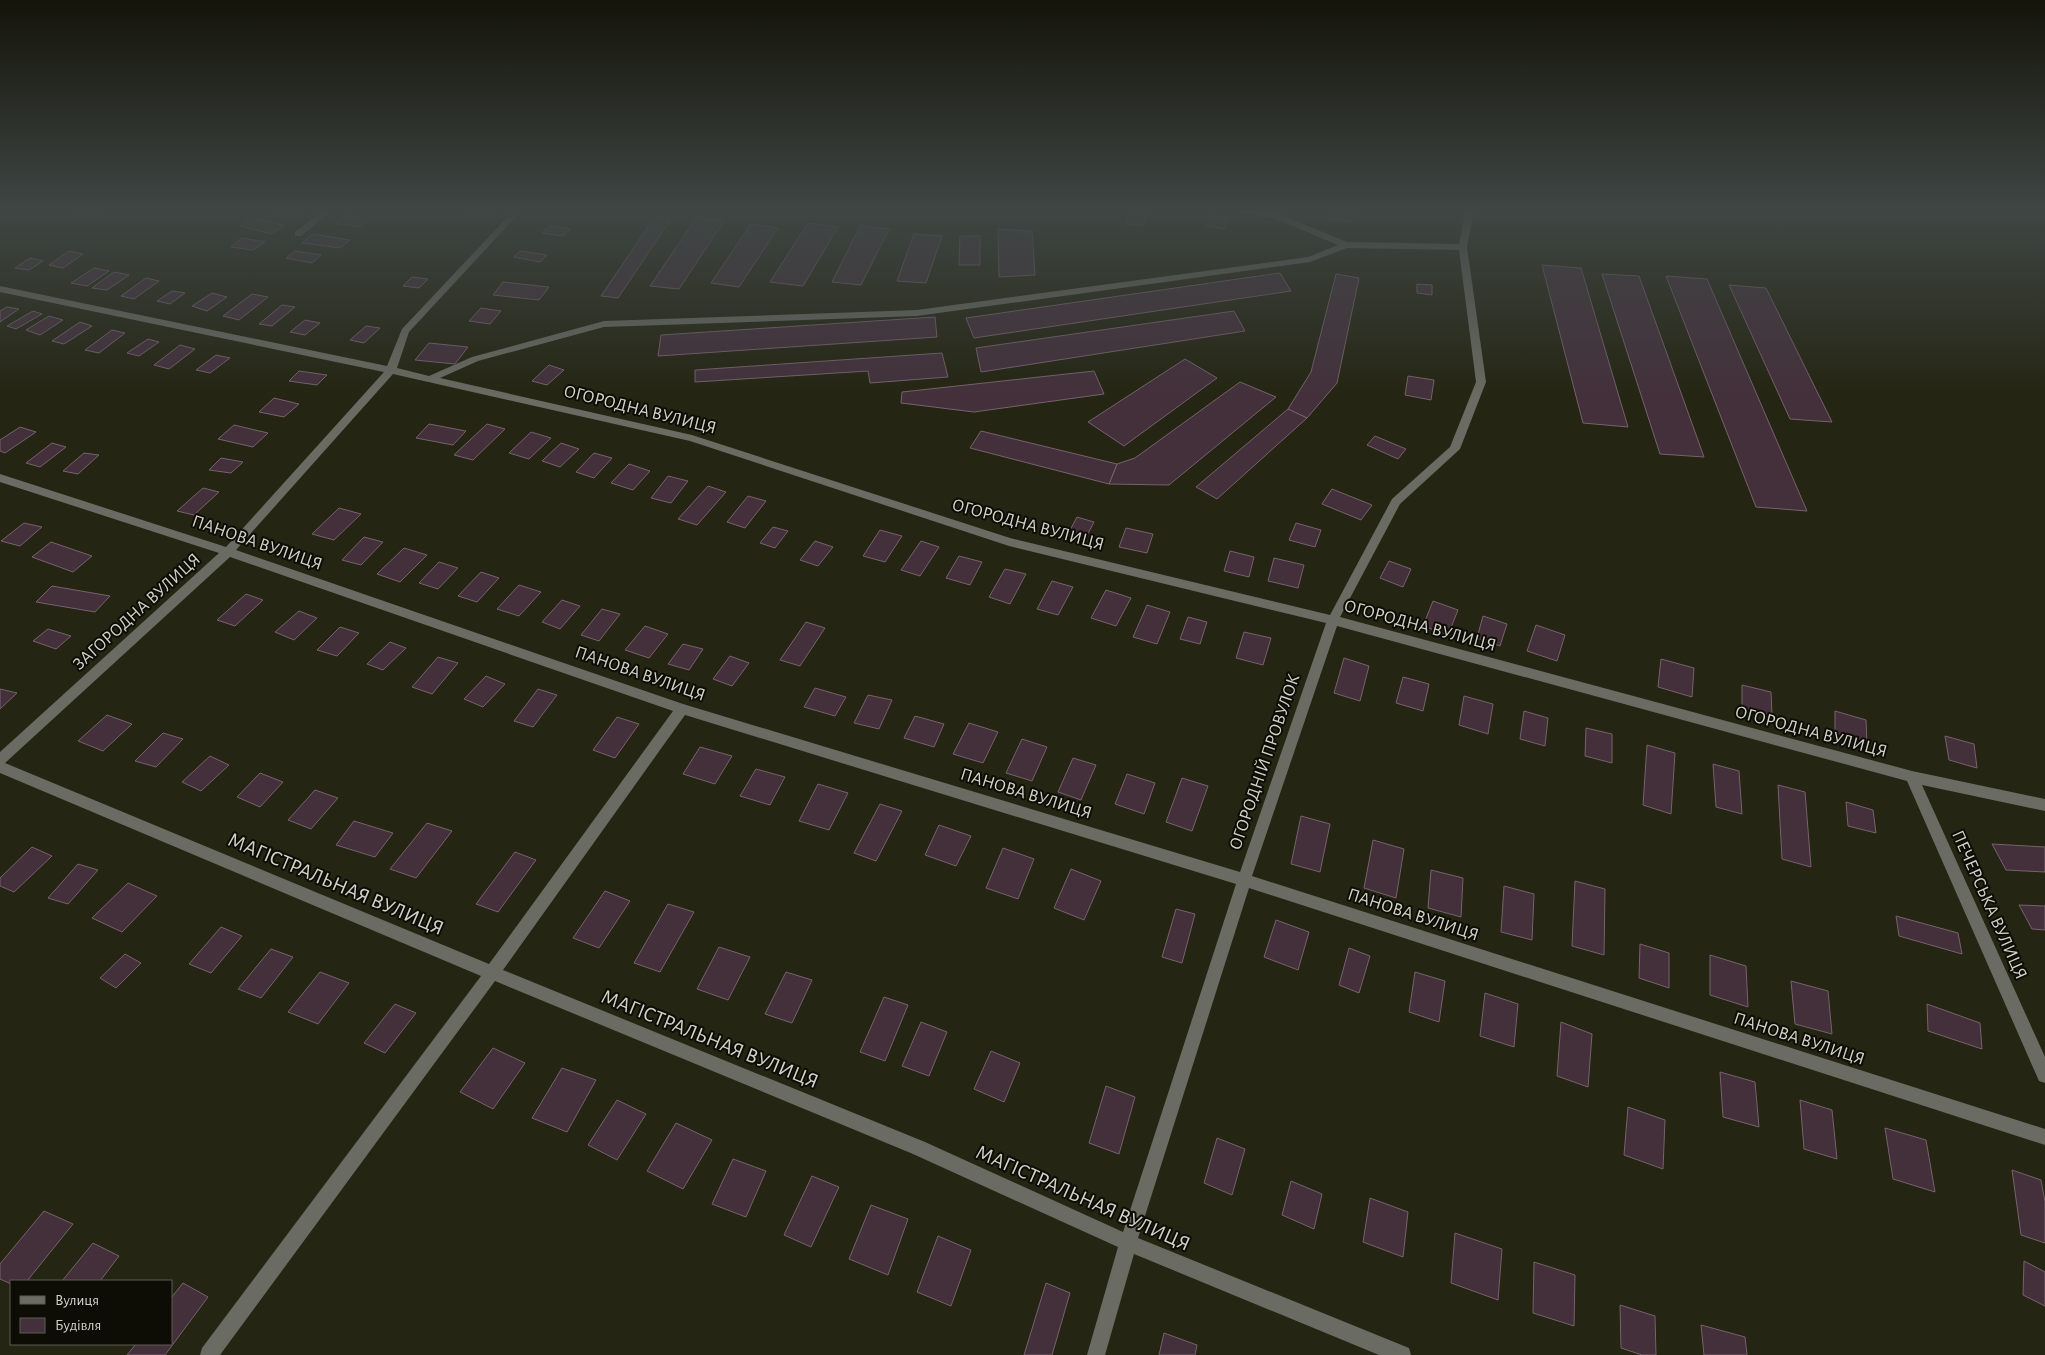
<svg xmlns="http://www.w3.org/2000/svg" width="2045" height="1355" viewBox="0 0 2045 1355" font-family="'Alegreya Sans',sans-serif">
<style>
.building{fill:#43303b;stroke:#77626d}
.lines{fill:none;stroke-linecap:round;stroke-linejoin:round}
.minor{fill:#6a6b62;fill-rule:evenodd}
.labels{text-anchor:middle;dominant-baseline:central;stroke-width:4;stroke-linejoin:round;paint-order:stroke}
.street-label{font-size:18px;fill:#d2d3c8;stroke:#0d0d06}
.near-street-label{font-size:21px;fill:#d2d3c8;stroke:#0d0d06}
</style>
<rect width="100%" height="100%" fill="#242512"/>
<g class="building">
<path d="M78 209H98L109 211 98 218 73 212Z"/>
<path d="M284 209H309L298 218 277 215Z"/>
<path d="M476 209H481L495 211 486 219 467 216Z"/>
<path d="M1132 209H1149L1143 226 1126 224Z"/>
<path d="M1329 209 1352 212V222L1328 219Z"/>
<path d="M344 216 369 219 360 227 335 223Z"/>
<path d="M1210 216 1228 218 1225 229 1207 226Z"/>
<path d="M253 218 284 226 271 234 240 226Z"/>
<path d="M654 218 671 219 618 298 601 296Z"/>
<path d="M696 218 724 221 679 289 650 286Z"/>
<path d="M808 223 838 227 803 286 770 282Z"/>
<path d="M751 224 778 228 739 287 711 283Z"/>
<path d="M549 226 570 229 563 236 542 233Z"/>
<path d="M860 226 889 229 861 285 832 282Z"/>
<path d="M998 229 1032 231 1035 275 999 277Z"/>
<path d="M312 234 350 240 340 248 302 243Z"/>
<path d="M914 234 942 236 926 283 897 281Z"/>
<path d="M960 236H980V265H959Z"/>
<path d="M242 238 265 242 253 250 231 247Z"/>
<path d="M69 251 83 254 63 268 49 265Z"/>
<path d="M295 251 321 255 312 263 286 258Z"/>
<path d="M520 251 547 255 540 262 514 257Z"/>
<path d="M30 258 43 261 29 270 15 268Z"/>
<path d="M1542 265 1581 268 1628 427 1583 423Z"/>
<path d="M94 268 109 271 87 286 71 283Z"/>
<path d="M114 272 129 275 107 290 92 288Z"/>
<path d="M1280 273 1291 291 974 338 966 318Z"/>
<path d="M1336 274 1359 278 1337 383 1307 418 1288 409 1311 372Z"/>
<path d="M1602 274 1639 276 1704 457 1660 454Z"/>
<path d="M1666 276 1707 279 1807 511 1756 507Z"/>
<path d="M412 277 428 279 419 288 403 286Z"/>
<path d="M146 278 159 281 134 299 121 296Z"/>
<path d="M503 282 549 287 539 300 493 295Z"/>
<path d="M1417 284 1432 285V295L1417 293Z"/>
<path d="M1729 285 1766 288 1832 422 1790 419Z"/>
<path d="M172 291 185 293 170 304 157 301Z"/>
<path d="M212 293 227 297 207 311 192 306Z"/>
<path d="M252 294 268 297 239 320 223 316Z"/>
<path d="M282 305 295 307 272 326 259 324Z"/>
<path d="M7 307 19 309 0 322V311Z"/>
<path d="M481 308 501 311 490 324 469 321Z"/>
<path d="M33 311 42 314 16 329 7 326Z"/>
<path d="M1234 311 1245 331 981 372 976 348Z"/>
<path d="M49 316 63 320 40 335 26 330Z"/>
<path d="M935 317 937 337 658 356 661 335Z"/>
<path d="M305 320 320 323 305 335 290 332Z"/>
<path d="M80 322 92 326 64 344 52 341Z"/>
<path d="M366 326 380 328 364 343 350 340Z"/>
<path d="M112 330 125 333 99 353 85 350Z"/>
<path d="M148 339 159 342 139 356 127 353Z"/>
<path d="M429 343 468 347 455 364 415 360Z"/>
<path d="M180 345 195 349 169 369 154 365Z"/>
<path d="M942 353 948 377 870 383 868 371 695 382V370Z"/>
<path d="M216 355 230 358 210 373 196 370Z"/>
<path d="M1185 359 1217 378 1124 446 1088 422Z"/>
<path d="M549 365 564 370 547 385 532 381Z"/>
<path d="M299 371 327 375 317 385 289 381Z"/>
<path d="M1094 371 1104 394 974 412 901 403 902 392Z"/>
<path d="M1408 376 1434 380 1431 400 1405 395Z"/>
<path d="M1240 382 1276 397 1169 485 1109 484 1117 464 1135 458Z"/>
<path d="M274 398 299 404 284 417 259 412Z"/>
<path d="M1288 409 1307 418 1217 499 1196 487Z"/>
<path d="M429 424 466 431 453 445 416 438Z"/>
<path d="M487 424 505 429 473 460 454 455Z"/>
<path d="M234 425 268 433 253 447 218 439Z"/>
<path d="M20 427 36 432 5 453 0 451V440Z"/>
<path d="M981 431 1117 464 1109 484 970 448Z"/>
<path d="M531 432 551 438 529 459 509 453Z"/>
<path d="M1375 436 1406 449 1398 459 1367 445Z"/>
<path d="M52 443 66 447 40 467 26 463Z"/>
<path d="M561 443 579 449 560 467 542 461Z"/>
<path d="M84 453 99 455 78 474 63 471Z"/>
<path d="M594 453 612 458 594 478 576 472Z"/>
<path d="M221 458 243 462 231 473 209 470Z"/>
<path d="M629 464 650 471 633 490 611 483Z"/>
<path d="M668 476 688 481 671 503 651 498Z"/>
<path d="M708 486 726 492 697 525 678 519Z"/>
<path d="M203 488 219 492 194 515 177 511Z"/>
<path d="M1332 489 1372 505 1361 520 1322 504Z"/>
<path d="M748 496 766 501 745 528 727 522Z"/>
<path d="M339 508 361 514 334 540 312 534Z"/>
<path d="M1077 517 1094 522 1085 539 1068 534Z"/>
<path d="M24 523 42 527 20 546 1 541Z"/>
<path d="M1296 523 1321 530 1315 547 1289 540Z"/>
<path d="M773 527 788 531 775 548 760 543Z"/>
<path d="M1126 528 1153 534 1147 553 1119 547Z"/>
<path d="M880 530 902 536 885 562 863 556Z"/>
<path d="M364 537 383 542 361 565 342 560Z"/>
<path d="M815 541 833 547 818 566 800 560Z"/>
<path d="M921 541 939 547 920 576 901 570Z"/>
<path d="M51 542 92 556 73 572 32 557Z"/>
<path d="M404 548 427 555 400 582 377 574Z"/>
<path d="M1230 551 1254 557 1249 577 1224 571Z"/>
<path d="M959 556 982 562 970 585 946 578Z"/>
<path d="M1274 558 1304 565 1298 588 1268 581Z"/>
<path d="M1389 561 1411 569 1403 587 1380 578Z"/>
<path d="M439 562 458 568 438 589 419 583Z"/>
<path d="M1005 569 1026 574 1010 604 989 597Z"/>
<path d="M481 572 499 578 477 602 458 596Z"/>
<path d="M1052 581 1073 587 1058 615 1037 609Z"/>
<path d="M519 585 541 592 519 616 497 609Z"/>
<path d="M52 586 110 596 95 612 36 602Z"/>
<path d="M1106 590 1131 598 1116 626 1091 618Z"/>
<path d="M246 594 263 600 235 626 217 620Z"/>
<path d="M562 600 580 606 560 629 542 622Z"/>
<path d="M1433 601 1458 610 1448 635 1423 626Z"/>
<path d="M1147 605 1170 612 1157 644 1133 637Z"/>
<path d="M602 609 620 614 599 641 581 635Z"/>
<path d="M299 611 317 618 294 640 275 632Z"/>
<path d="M1483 616 1507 624 1500 646 1477 638Z"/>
<path d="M1188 617 1207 622 1200 644 1180 639Z"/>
<path d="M806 622 825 628 800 666 780 660Z"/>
<path d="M1536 625 1565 635 1557 661 1527 651Z"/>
<path d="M645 626 668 634 649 658 625 650Z"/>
<path d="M340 627 359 633 337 656 317 650Z"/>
<path d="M48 629 71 636 56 649 33 641Z"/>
<path d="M1244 632 1271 638 1263 665 1236 658Z"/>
<path d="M390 642 406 648 383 670 367 664Z"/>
<path d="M683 644 703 649 689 670 668 664Z"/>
<path d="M730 656 749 663 732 686 713 679Z"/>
<path d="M438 657 458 663 432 694 412 687Z"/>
<path d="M1344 658 1369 666 1360 701 1334 693Z"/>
<path d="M1661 659 1694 668 1692 697 1658 687Z"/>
<path d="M486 676 505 684 483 707 464 699Z"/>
<path d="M1403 677 1429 684 1423 711 1396 703Z"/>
<path d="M1742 685 1771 692 1772 715 1742 707Z"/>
<path d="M815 688 846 697 835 716 804 707Z"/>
<path d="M0 689 17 693 0 709Z"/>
<path d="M538 689 557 695 533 727 514 721Z"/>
<path d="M868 695 892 700 879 729 854 723Z"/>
<path d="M1464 696 1493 704 1488 734 1459 725Z"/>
<path d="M1524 711 1548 718 1545 746 1520 739Z"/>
<path d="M1835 711 1866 720 1867 745 1835 735Z"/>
<path d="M107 715 132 724 103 751 78 741Z"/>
<path d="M915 716 944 724 934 747 904 738Z"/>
<path d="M617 717 639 724 615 758 593 750Z"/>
<path d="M969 723 998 732 983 763 953 754Z"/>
<path d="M1586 728 1612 734V763L1585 756Z"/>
<path d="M163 733 183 739 156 767 135 761Z"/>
<path d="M1945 736 1974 744 1977 768 1949 760Z"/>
<path d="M1022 739 1047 747 1032 781 1006 773Z"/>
<path d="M1647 745 1675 753 1671 814 1643 805Z"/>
<path d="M700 747 732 756 715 784 683 774Z"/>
<path d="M210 756 229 765 201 791 182 782Z"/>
<path d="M1073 758 1096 765 1081 800 1058 792Z"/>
<path d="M1713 764 1739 771 1742 814 1716 807Z"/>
<path d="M756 769 785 777 770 805 740 796Z"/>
<path d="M260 773 283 782 260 807 237 797Z"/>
<path d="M1127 774 1155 783 1144 814 1115 804Z"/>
<path d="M1182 778 1208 786 1192 831 1166 822Z"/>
<path d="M818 784 848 793 829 830 799 821Z"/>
<path d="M1778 785 1805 792 1811 867 1782 859Z"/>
<path d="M315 790 338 798 311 829 288 820Z"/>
<path d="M1846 802 1873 810 1876 833 1848 826Z"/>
<path d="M880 804 902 811 876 861 854 853Z"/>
<path d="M1301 816 1330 824 1320 872 1291 864Z"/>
<path d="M354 821 393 833 375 857 336 845Z"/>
<path d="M427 823 452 831 416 878 390 869Z"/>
<path d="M939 825 971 836 956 866 925 855Z"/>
<path d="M1373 840 1404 849 1396 898 1364 888Z"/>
<path d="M1992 844 2045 847V872L2006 870Z"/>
<path d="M32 847 52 856 14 892 0 886V878Z"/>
<path d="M1003 848 1034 859 1018 899 986 888Z"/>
<path d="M515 852 536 860 498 912 476 904Z"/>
<path d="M78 864 98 870 68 904 48 898Z"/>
<path d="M1071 869 1101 881 1084 920 1054 908Z"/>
<path d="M1431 870 1463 878 1461 917 1428 908Z"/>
<path d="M1575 881 1605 889 1604 955 1572 946Z"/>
<path d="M128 883 157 896 122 932 92 918Z"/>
<path d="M1504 886 1534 894 1532 940 1501 932Z"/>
<path d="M605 891 630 901 599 948 573 938Z"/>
<path d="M668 904 694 912 660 972 634 963Z"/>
<path d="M2019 905 2045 906V930L2032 929Z"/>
<path d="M1176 909 1195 914 1182 963 1162 957Z"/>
<path d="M1896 916 1958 933 1962 954 1899 936Z"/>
<path d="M1276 920 1309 932 1298 970 1264 957Z"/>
<path d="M221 927 242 936 211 973 189 964Z"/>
<path d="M1640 944 1669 953V988L1639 978Z"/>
<path d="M719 947 750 957 728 1000 697 989Z"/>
<path d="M1349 948 1370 956 1359 993 1339 985Z"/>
<path d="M271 949 293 957 261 998 238 989Z"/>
<path d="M125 954 141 963 116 988 100 978Z"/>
<path d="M1710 955 1746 966 1748 1007 1710 995Z"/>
<path d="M320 972 349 983 318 1024 288 1012Z"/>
<path d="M786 972 812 980 792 1023 765 1014Z"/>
<path d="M1415 972 1445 981 1439 1022 1409 1012Z"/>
<path d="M1791 981 1828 991 1832 1034 1795 1024Z"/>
<path d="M1485 993 1518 1004 1514 1047 1480 1036Z"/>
<path d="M884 997 908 1005 885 1061 860 1052Z"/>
<path d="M395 1004 416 1013 385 1053 364 1043Z"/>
<path d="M1927 1004 1980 1023 1982 1049 1928 1031Z"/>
<path d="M921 1022 947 1032 929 1076 902 1066Z"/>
<path d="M1561 1022 1592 1034 1588 1087 1557 1076Z"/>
<path d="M493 1048 525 1063 493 1109 460 1092Z"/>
<path d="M991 1051 1020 1063 1004 1102 974 1089Z"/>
<path d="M562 1068 596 1080 567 1132 532 1118Z"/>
<path d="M1720 1072 1755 1082 1759 1127 1723 1117Z"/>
<path d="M1106 1086 1135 1097 1119 1154 1089 1143Z"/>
<path d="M617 1100 646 1114 617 1160 588 1145Z"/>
<path d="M1800 1100 1832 1110 1837 1159 1804 1149Z"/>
<path d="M1628 1107 1665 1120 1663 1169 1624 1155Z"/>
<path d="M676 1123 712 1140 683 1189 647 1171Z"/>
<path d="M1885 1128 1926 1140 1935 1192 1893 1179Z"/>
<path d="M1217 1138 1245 1149 1232 1195 1204 1183Z"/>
<path d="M733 1159 766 1171 746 1217 712 1204Z"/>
<path d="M2012 1170 2041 1180 2045 1202V1243L2021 1235Z"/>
<path d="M812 1176 839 1187 811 1247 784 1235Z"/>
<path d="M1291 1181 1322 1194 1314 1229 1282 1215Z"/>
<path d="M1370 1198 1408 1212 1403 1257 1363 1242Z"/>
<path d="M871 1205 908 1219 888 1275 849 1259Z"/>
<path d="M44 1211 73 1224 27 1281H11V1284L0 1279V1264Z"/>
<path d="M1455 1233 1502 1249 1498 1300 1451 1283Z"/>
<path d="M938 1236 971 1250 951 1306 917 1292Z"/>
<path d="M93 1243 119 1256 100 1281H62Z"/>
<path d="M2024 1261 2045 1272V1306L2023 1295Z"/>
<path d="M1534 1262 1575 1275 1574 1326 1533 1313Z"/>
<path d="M183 1283 208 1297 165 1355H127L136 1344H171V1298Z"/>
<path d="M1046 1283 1070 1293 1052 1355H1024Z"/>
<path d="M1620 1305 1655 1316 1656 1355H1642L1621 1348Z"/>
<path d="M1701 1325 1745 1337 1747 1355H1704Z"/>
<path d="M1164 1333 1197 1345 1195 1355H1159Z"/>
</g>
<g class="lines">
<g class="minor">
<path d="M325 209H334L301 236H295V232Z"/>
<path d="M515 209H523L409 332 397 368 429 376 472 357 604 321 917 310 1308 257 1338 245 1274 218 1235 212 1231 209H1248L1279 214 1347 242 1459 244 1466 209H1474L1467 247 1486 382 1460 449 1400 504 1340 617 1912 771 2045 799V811L1922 785 2045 1057V1083L2039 1081 1907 781 1337 626 1252 876 2045 1129V1145L1249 888 1138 1238 1409 1348 1411 1355H1379L1134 1254 1105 1355H1087L1118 1247 913 1154 495 981 220 1355H200L202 1348 481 976 0 773V752L219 553 0 482V474L226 547 384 372 0 292V286L387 366 402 329ZM1347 248 1459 250 1476 382 1450 447 1392 499 1330 615 1010 538 692 435 440 378 478 361 604 327 917 316 1310 262ZM393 374 690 441 1009 546 1326 623 1240 872 683 704 236 550ZM230 557 673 711 489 964 5 763ZM685 715 1236 884 1123 1232 925 1142 503 970Z"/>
</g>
</g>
<linearGradient id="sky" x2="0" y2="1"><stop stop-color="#14140a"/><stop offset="0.53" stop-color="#3f4644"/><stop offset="1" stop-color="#3f4644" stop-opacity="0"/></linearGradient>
<rect width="2045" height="398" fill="url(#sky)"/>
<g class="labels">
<g class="street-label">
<text transform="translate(640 410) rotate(14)">ОГОРОДНА ВУЛИЦЯ</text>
<text transform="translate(1028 525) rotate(15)">ОГОРОДНА ВУЛИЦЯ</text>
<text transform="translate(257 543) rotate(19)">ПАНОВА ВУЛИЦЯ</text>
<text transform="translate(137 612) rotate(-42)">ЗАГОРОДНА ВУЛИЦЯ</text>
<text transform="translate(1420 626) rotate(15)">ОГОРОДНА ВУЛИЦЯ</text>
<text transform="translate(640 674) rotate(19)">ПАНОВА ВУЛИЦЯ</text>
<text transform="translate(1811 732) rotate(15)">ОГОРОДНА ВУЛИЦЯ</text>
<text transform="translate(1265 762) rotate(-71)">ОГОРОДНІЙ ПРОВУЛОК</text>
<text transform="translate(1026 794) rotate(17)">ПАНОВА ВУЛИЦЯ</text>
<text transform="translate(1989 905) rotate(66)">ПЕЧЕРСЬКА ВУЛИЦЯ</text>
<text transform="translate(1413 915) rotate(18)">ПАНОВА ВУЛИЦЯ</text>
<text transform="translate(1799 1039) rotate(18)">ПАНОВА ВУЛИЦЯ</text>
</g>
<g class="near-street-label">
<text transform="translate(336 884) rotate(23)">МАГІСТРАЛЬНАЯ ВУЛИЦЯ</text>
<text transform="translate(710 1039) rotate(22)">МАГІСТРАЛЬНАЯ ВУЛИЦЯ</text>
<text transform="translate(1083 1198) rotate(24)">МАГІСТРАЛЬНАЯ ВУЛИЦЯ</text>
</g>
</g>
<rect x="10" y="1280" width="162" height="65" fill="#0d0d06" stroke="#5c5c54"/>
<rect x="20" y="1296" width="25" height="8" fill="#6a6b62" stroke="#5c5c54"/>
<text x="55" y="1305" font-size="15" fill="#d2d3c8">Вулиця</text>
<rect x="20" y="1318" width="25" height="15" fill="#43303b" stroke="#5c5c54"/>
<text x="55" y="1330" font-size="15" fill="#d2d3c8">Будівля</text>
</svg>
